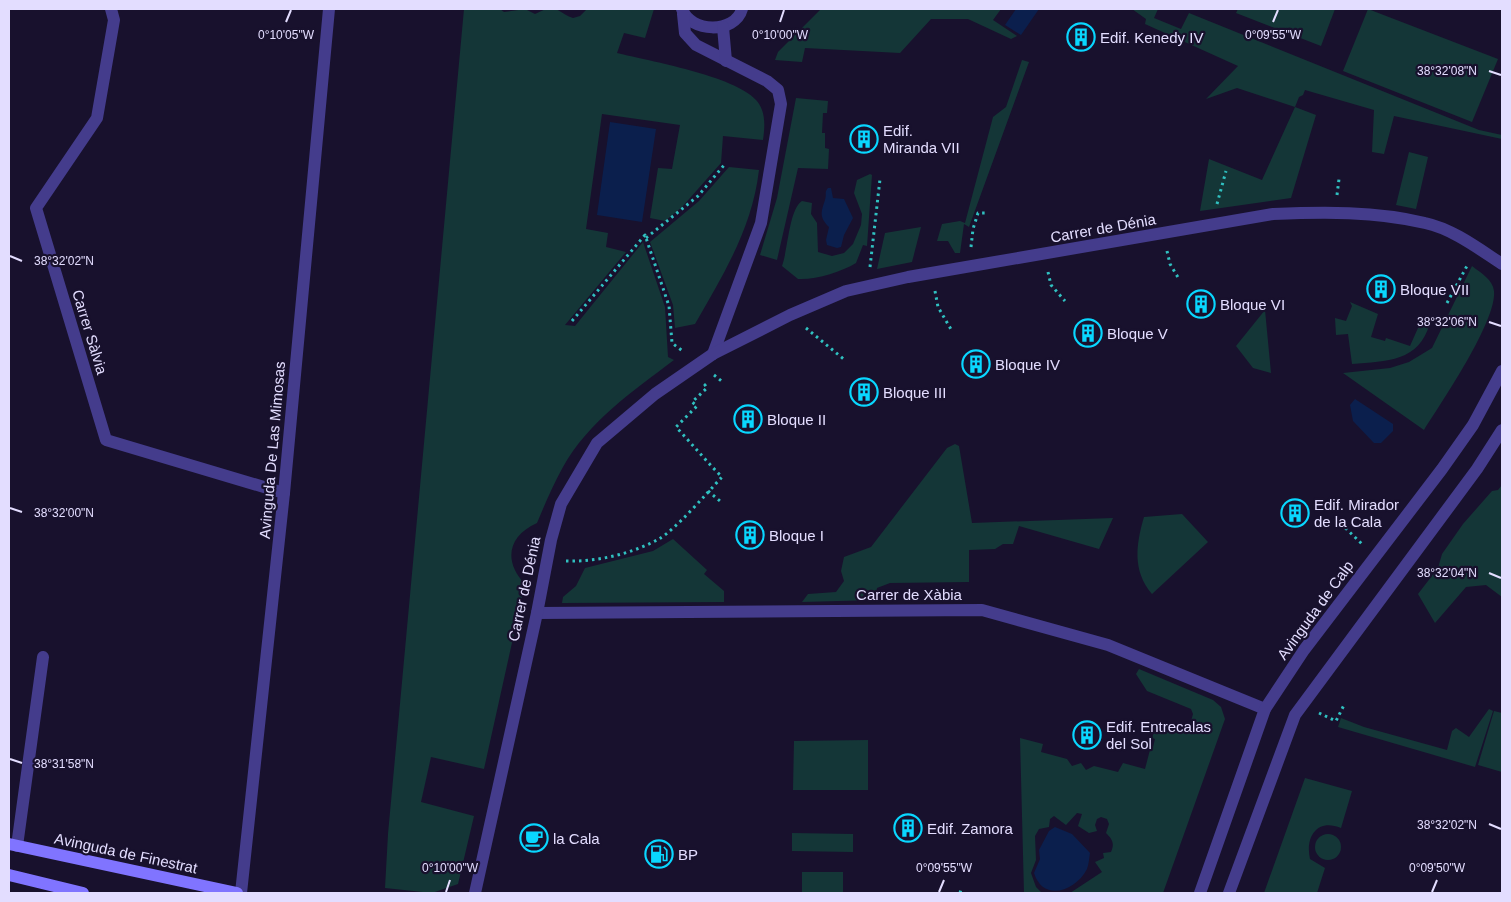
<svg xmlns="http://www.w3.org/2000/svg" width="1511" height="902" viewBox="0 0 1511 902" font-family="Arial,sans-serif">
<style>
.green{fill:#143637}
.water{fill:#0b1f4d}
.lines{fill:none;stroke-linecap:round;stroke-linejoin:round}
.path{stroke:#30c1c1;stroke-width:3;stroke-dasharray:2.5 4;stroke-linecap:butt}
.minor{stroke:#443c8c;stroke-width:12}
.secondary{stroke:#8074ff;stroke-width:12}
.ticks{fill:none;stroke:#e3ddff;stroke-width:2}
.labels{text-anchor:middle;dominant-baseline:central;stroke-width:4.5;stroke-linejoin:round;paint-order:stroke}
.poi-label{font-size:15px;fill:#e3ddff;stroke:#18112d;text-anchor:start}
.street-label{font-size:15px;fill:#e3ddff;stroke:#18112d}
.ticks-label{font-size:12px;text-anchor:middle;fill:#e3ddff;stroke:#18112d;stroke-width:4.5;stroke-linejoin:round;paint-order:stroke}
</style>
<rect width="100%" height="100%" fill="#18112d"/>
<g class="green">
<path d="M464 9H500L504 12 525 9 535 14C557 2 555 11 573 18L580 16 587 9H654L645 38 624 33 617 53C649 61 735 76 756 100 766 111 765 126 763 140L723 136 721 163 682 207 665 221 650 218 658 168 672 169 680 125 602 114 586 229 608 233 606 247 626 252 565 325 575 326 643 242 665 307 668 357 674 360C633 391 588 422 563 467 553 485 545 504 537 523 508 536 503 561 525 584L484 769 431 757 421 802 474 816 458 884 432 893 385 888 388 834Z"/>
<path d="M821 9H1001L993 20 1017 36 1011 39 968 19H931L900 53 805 48 802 62 775 60 778 52Z"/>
<path d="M1132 9H1158L1154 18 1181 29 1189 13 1479 130 1502 135V139L1394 116 1384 154 1372 152 1374 110 1305 90 1303 95 1299 97 1295 107 1316 115 1291 198 1200 211 1209 159 1262 180 1295 107 1237 88 1206 99 1238 66 1145 24 1146 19Z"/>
<path d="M1238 9H1335L1321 46 1236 13Z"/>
<path d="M1368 9 1498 59 1472 122 1343 71Z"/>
<path d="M1022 60 1029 62 969 227 964 224 960 253H955L948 241H937L942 224 960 221 965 223 993 117 1006 107Z"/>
<path d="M796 98 828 101 827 113H823L822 133H825V148L829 149 828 169 798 168 777 260 760 255 777 198Z"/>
<path d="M1409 152 1428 157 1416 209 1396 205Z"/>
<path d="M729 167 759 170C752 229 724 273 695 324L675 328 673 305 650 242 699 201Z"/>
<path d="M870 174 872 175 867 246 863 245 856 263C841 272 816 280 798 279L782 266C788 250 789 209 802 201L812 203 811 214 817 223 818 252 832 256 844 253 853 244 861 225 862 214 854 193 857 180Z"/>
<path d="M921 227 912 262 877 269 885 233Z"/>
<path d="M1472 266C1481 273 1493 280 1494 291 1497 321 1441 403 1424 430L1343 373 1390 368 1409 362 1432 348Z"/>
<path d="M1350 302 1378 314 1371 337 1385 341 1386 338 1410 346 1422 319 1430 323C1419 362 1387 361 1352 364L1348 334 1336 335 1335 318 1346 321 1352 306Z"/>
<path d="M1265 310 1271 373 1253 368 1236 346Z"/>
<path d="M955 444 959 446 972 523 1113 518 1099 549 1019 526 1013 544H1003L995 549 969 550V582L890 583 877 588 876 600 802 602 808 594 836 592 844 581 841 571 844 557 871 547 947 448Z"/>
<path d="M1502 485V597L1486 585 1466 587 1435 623 1418 594 1438 568 1442 554 1463 524 1492 491 1498 490Z"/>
<path d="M1182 514 1208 542 1152 594C1132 571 1136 544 1144 517Z"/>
<path d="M673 539 707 570 704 574 724 591V602L562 603 563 597 576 586 585 568 653 551Z"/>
<path d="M1139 669 1213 700 1221 707 1225 719 1163 893H1070L1102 872 1095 862 1104 858 1103 853 1111 852C1115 843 1112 839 1106 833L1109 824 1107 819 1101 817 1097 819 1095 825 1097 831 1089 833 1078 826 1082 814 1077 813 1066 825 1054 816 1050 819 1049 827 1039 829 1035 836 1036 860 1031 873 1036 887 1042 893H1024L1020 738 1043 744 1041 752 1067 759 1072 766 1081 763 1086 770 1094 766 1118 772 1123 763 1145 769 1151 746 1153 747 1155 739 1152 738 1156 726 1176 724 1189 729 1193 714 1191 709 1147 691 1136 674Z"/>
<path d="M1489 709 1493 711 1475 767 1338 727 1341 718 1364 727 1447 750 1452 731 1456 728 1469 737Z"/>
<path d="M1494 711 1502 713V772L1478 765Z"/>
<path d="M868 740V790H793L794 741Z"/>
<path d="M1305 778 1352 791 1341 828C1317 818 1305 837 1310 859L1325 868 1317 893H1264Z"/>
<path d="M792 833 853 834V852L792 851Z"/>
<circle cx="1328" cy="847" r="13"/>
<rect x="802" y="872" width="41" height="21"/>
</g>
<g class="water">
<path d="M1016 9H1039L1021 35 1005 25Z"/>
<path d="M610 122 656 129 642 222 597 215Z"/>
<path d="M828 188H831L833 198 844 199 853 218 844 235 841 247 837 248 827 245 826 240 829 227C819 217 821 212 825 200 827 194 824 192 828 188Z"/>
<path d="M1355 399 1393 424V431L1381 443H1374L1353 421 1350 405Z"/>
<path d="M1055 827 1072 834 1090 853C1089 858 1089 864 1087 869 1075 892 1043 902 1034 873L1040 859 1039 850 1049 831Z"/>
</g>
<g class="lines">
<g class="path">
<path d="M1337 195 1339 179"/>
<path d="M1217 204 1226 171"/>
<path d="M646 238 698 196 725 164"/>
<path d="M971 247 973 229 978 213H987"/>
<path d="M1167 251 1170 264 1179 279"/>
<path d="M870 267 880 179"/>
<path d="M1048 272 1051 285 1065 301"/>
<path d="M935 291 938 307 952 331"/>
<path d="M1447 303 1468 264"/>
<path d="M572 321 645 235 669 306 672 343 684 352"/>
<path d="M806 328 846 361"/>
<path d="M714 375 724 383"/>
<path d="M708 491 720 501"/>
<path d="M1336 519 1362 544"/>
<path d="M566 561C597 562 631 554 659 539 676 529 707 493 722 477 706 461 692 444 676 427L697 406 692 402 707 388 705 385 708 383"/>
<path d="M1319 713 1336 721 1344 705"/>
<path d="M960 893 961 889"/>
</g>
<g class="minor">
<path d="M111 9 114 20 97 118 36 208 106 440 284 493"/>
<path d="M682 9C690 33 735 34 742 9"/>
<path d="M683 14 685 33 696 45 767 81 778 90 781 104 761 223 713 354"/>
<path d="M723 27 726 61"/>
<path d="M537 613 982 610 1108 645 1265 709"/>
<path d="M17 846 43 657"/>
<path d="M241 893 284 493 329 9"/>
<path d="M475 893 537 613 551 540 561 504 597 443 655 394 713 354 790 315 846 291 908 277 1273 214C1323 212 1375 211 1425 223 1453 229 1479 249 1502 264"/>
<path d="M1200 893 1265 709 1304 650 1442 469 1473 425 1502 371"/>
<path d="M1229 893 1295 715 1477 469 1502 430"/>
</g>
<g class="secondary">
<path d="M9 844 237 893"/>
<path d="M9 875 83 893"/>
</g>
</g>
<path class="ticks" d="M286 22 291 10M780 22 784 10M1273 22 1278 10M1489 71 1501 75M10 256 22 261M1489 322 1501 326M10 508 22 512M1489 573 1501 578M10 759 22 763M1489 824 1501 829M446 892 450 880M939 892 944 880M1432 892 1437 880"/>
<defs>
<g id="building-ring" transform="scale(1.4375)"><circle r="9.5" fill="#18112d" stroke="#09d7ff" stroke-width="1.5"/><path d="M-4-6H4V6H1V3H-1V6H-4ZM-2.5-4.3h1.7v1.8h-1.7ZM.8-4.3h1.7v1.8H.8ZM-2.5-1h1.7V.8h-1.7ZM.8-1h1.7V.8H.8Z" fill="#09d7ff"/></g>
<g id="cafe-ring" transform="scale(1.4375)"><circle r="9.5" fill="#18112d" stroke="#09d7ff" stroke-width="1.5"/><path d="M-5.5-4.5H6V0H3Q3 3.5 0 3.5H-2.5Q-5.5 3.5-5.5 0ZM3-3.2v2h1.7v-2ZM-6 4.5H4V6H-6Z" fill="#09d7ff"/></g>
<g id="fuel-ring" transform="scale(1.4375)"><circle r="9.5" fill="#18112d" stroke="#09d7ff" stroke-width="1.5"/><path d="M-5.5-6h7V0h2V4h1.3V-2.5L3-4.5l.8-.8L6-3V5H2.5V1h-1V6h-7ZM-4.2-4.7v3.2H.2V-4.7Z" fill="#09d7ff"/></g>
</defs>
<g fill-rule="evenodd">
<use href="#building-ring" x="1081" y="37"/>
<use href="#building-ring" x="864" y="139"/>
<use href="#building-ring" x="1381" y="289"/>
<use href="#building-ring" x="1201" y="304"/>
<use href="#building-ring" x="1088" y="333"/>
<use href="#building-ring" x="976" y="364"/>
<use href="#building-ring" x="864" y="392"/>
<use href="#building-ring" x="748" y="419"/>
<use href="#building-ring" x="1295" y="513"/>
<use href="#building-ring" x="750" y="535"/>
<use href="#building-ring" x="1087" y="735"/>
<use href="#building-ring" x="908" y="828"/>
<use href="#cafe-ring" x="534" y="838"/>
<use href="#fuel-ring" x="659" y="854"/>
</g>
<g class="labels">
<g class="poi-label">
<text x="1100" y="37">Edif. Kenedy IV</text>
<text x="883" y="130">Edif.<tspan x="883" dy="17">Miranda VII</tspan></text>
<text x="1400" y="289">Bloque VII</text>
<text x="1220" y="304">Bloque VI</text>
<text x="1107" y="333">Bloque V</text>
<text x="995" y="364">Bloque IV</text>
<text x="883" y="392">Bloque III</text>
<text x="767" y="419">Bloque II</text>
<text x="1314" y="504">Edif. Mirador<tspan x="1314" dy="17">de la Cala</tspan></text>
<text x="769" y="535">Bloque I</text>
<text x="1106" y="726">Edif. Entrecalas<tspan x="1106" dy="17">del Sol</tspan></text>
<text x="927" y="828">Edif. Zamora</text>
<text x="553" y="838">la Cala</text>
<text x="678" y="854">BP</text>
</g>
<g class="street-label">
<text transform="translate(1103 228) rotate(-10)">Carrer de Dénia</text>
<text transform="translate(90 332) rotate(73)">Carrer Sàlvia</text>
<text transform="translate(272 450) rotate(-85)">Avinguda De Las Mimosas</text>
<text transform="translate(524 589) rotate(-78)">Carrer de Dénia</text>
<text x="909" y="594">Carrer de Xàbia</text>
<text transform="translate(1315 610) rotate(-54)">Avinguda de Calp</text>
<text transform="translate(126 853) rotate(12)">Avinguda de Finestrat</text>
</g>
</g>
<g class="ticks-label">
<text x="286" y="39">0°10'05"W</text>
<text x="780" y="39">0°10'00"W</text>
<text x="1273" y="39">0°09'55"W</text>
<text x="1447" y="75">38°32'08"N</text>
<text x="64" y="265">38°32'02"N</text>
<text x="1447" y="326">38°32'06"N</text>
<text x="64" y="517">38°32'00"N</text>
<text x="1447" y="577">38°32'04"N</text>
<text x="64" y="768">38°31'58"N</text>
<text x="1447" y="829">38°32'02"N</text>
<text x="450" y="872">0°10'00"W</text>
<text x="944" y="872">0°09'55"W</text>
<text x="1437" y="872">0°09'50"W</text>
</g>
<rect width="1511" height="902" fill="none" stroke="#e3ddff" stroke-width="20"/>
</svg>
